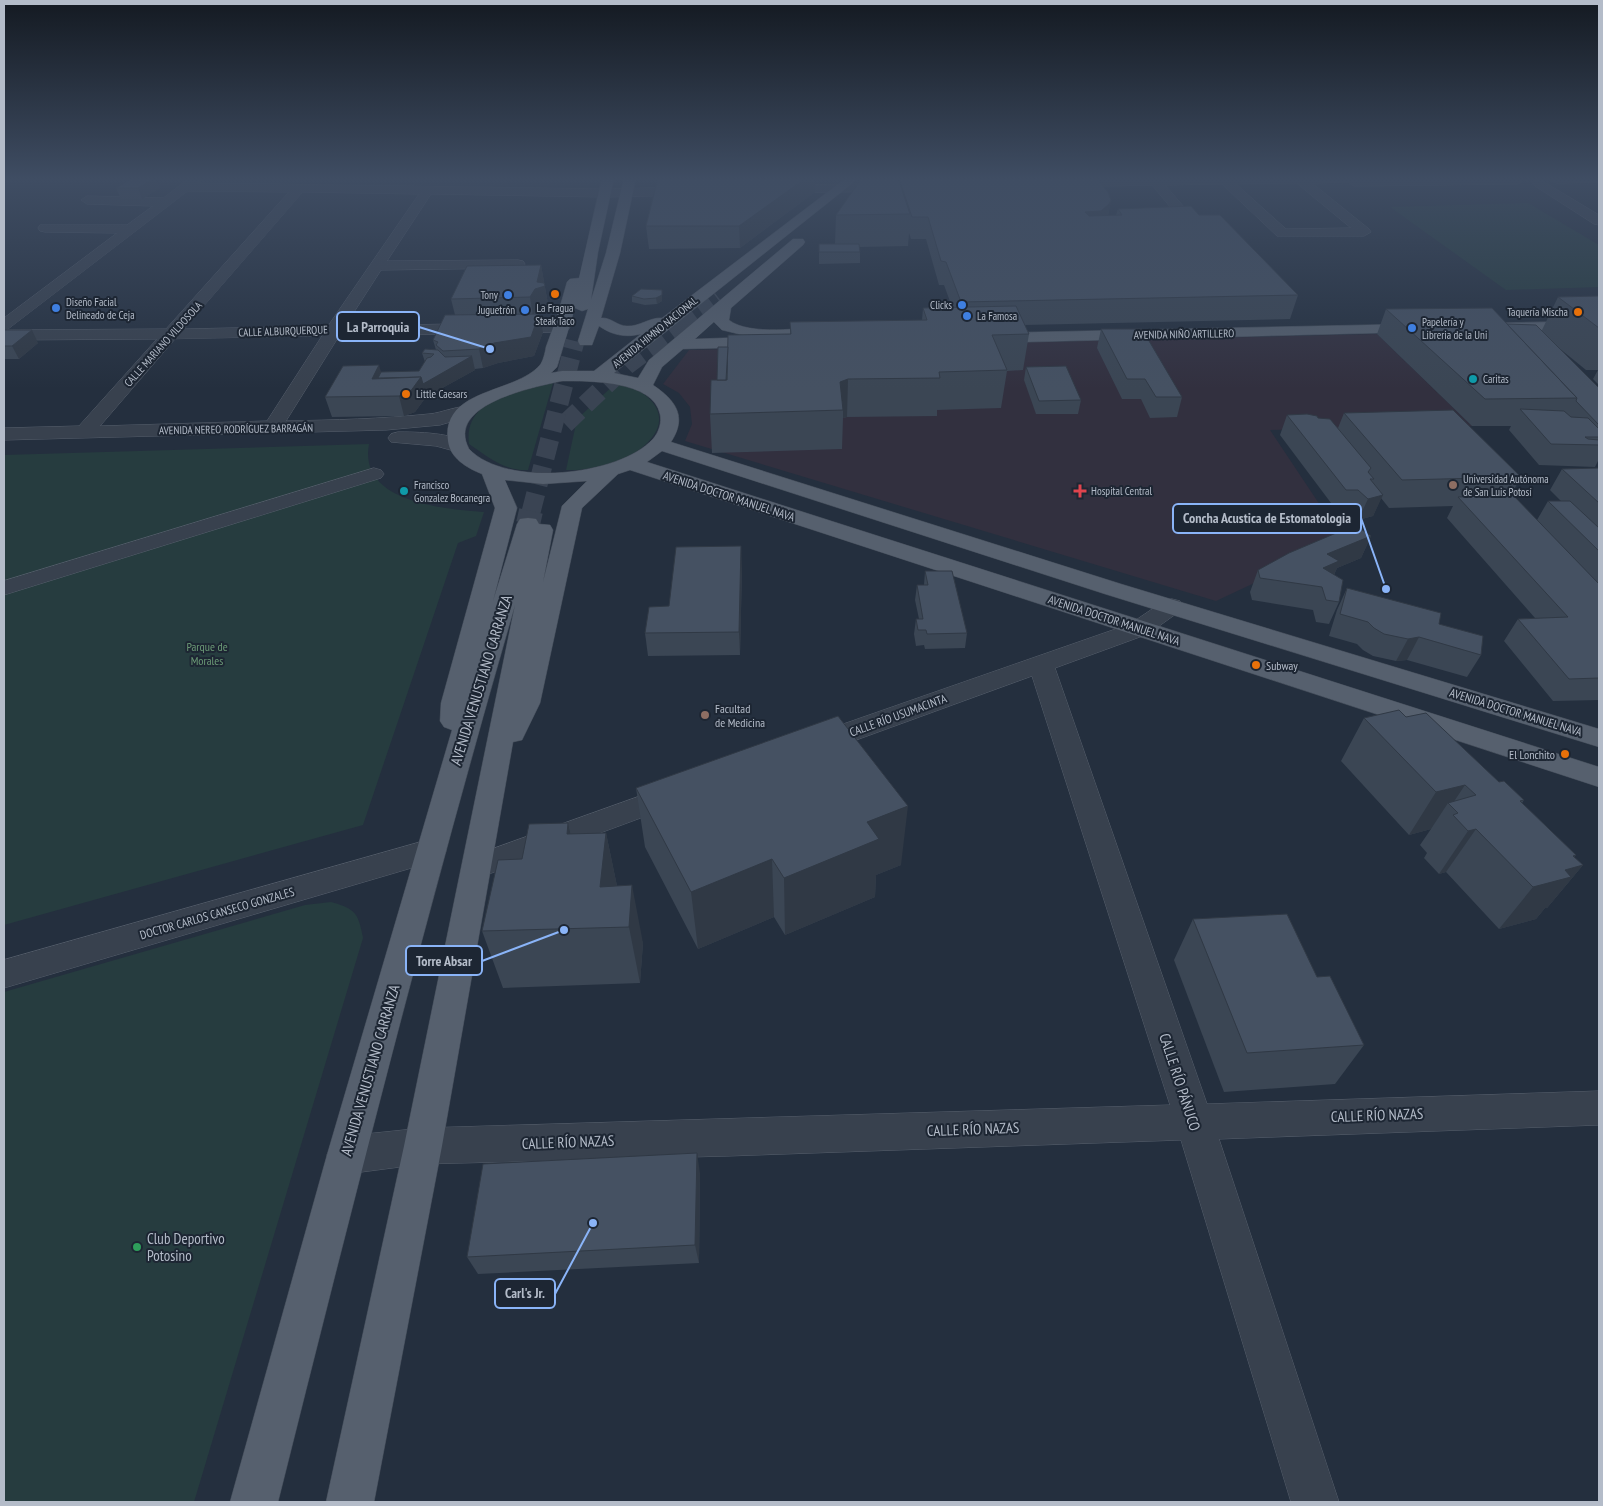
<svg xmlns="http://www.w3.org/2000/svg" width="1603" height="1506" viewBox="0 0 1603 1506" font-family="'PT Sans Narrow',sans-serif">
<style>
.medical{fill:#32303f}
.green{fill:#263c3f}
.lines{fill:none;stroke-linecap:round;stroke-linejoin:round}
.major-tunnel-far2{stroke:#3a4453;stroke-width:14;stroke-dasharray:14 7;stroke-linecap:butt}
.major-tunnel-far1{stroke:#3a4453;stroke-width:19;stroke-dasharray:19 9;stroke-linecap:butt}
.major-tunnel{stroke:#3a4453;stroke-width:24;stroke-dasharray:24 12;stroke-linecap:butt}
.minor-casing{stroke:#565f6c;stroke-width:1}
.major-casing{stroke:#414a57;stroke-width:1}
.minor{fill:#38414e;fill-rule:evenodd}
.major{fill:#56606e;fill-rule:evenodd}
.wall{fill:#3b4654}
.shaded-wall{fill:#303945}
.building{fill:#455162;stroke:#303945}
.food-dot{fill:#e8710a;stroke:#1d2633;stroke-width:2}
.shop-dot{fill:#3f7fe0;stroke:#1d2633;stroke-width:2}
.culture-dot{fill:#0f9aa8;stroke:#1d2633;stroke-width:2}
.education-dot{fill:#8d6e63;stroke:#1d2633;stroke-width:2}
.health-dot{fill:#e0444e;stroke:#1d2633;stroke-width:2}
.leisure-dot{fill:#2e9e5b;stroke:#1d2633;stroke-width:2}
.labels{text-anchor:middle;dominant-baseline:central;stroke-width:4;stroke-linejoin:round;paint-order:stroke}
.far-poi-label{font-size:11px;fill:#b4bcc9;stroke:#1d2633;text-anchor:start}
.far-street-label{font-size:11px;fill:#b4bcc9;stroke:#1d2633}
.street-label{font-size:12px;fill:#b4bcc9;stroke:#1d2633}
.park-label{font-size:12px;fill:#6b9a76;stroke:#1d2633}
.poi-label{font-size:12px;fill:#b4bcc9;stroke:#1d2633;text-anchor:start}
.near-street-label{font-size:15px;fill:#b4bcc9;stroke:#1d2633}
.near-poi-label{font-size:15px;fill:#b4bcc9;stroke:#1d2633;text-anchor:start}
.leader{fill:none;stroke:#8ab4f8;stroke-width:2}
.callout-dot{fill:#8ab4f8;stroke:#1d2633;stroke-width:2}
.callout{fill:#1d2633;stroke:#8ab4f8;stroke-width:2}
.callout-label{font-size:14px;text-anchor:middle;font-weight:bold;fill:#b4bcc9}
</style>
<rect width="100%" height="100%" fill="#242f3e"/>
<path class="medical" d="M1377 334 1472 426 1270 430 1344 541 1216 601 685 441 692 424 690 407 679 393 663 384 689 350Z"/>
<g class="green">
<path d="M1528 203 1599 245V287L1506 290 1390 207Z"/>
<path d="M553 383 528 470C504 471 488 457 469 444 463 398 519 390 553 383Z"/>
<path d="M615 384C622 386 630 387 637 390 659 402 668 422 648 442 629 462 593 471 566 470L577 419Z"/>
<path d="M369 444C358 503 445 509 484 512L476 536 458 543 363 825 4 925V455Z"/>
<path d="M331 902C356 909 358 913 363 938L194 1502H4V992L305 905Z"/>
</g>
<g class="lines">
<path class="major-tunnel-far2" d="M683 323 718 297"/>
<g class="major-tunnel-far1">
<path d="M565 424 627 365 685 322"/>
<path d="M531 512 575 341"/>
</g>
<path class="major-tunnel" d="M528 524 531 511"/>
<g class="minor-casing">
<g id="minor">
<path d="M190 178H203L198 183 604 189 692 187 698 191 692 195 604 197 431 194 387 261 518 260 523 261 525 264 523 267 518 268 381 270 345 326 562 322 568 324 570 327 568 330 562 332 339 336 286 421C334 420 381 419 429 414 443 413 459 404 474 407L476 411 474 415 440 425 386 430 4 440V428L79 426 157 339 4 340V318L117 233 45 232 40 231 38 228 40 225H127L153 206 87 204 81 200 87 196 163 198ZM188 191 289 192 166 329 7 330ZM303 192 419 194 328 326 184 329ZM322 336 267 421 100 426 175 339Z"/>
<path d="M1146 178H1523L1524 180 1518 184 1354 186 1348 182 1312 183 1369 229 1371 232 1364 236H1277L1222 184 1165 185 1208 235 1201 239 1196 238 1152 185 1062 187 1056 183 1062 179ZM1297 183 1299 185 1351 228 1286 229 1236 184Z"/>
<path d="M1552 178H1599V182L1557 183 1553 182Z"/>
<path d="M1539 179 1599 215V225L1594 224 1535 186 1533 183Z"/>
<path d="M892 184 896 185 898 188 896 191 777 193 771 189 777 185Z"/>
<path d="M398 432C414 432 458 432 468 446L465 450 458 452 436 446 391 442 388 438 391 434Z"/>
<path d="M374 468 381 470 384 474 381 478 4 595V581Z"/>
<path d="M1172 599 1180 601 1184 606 1180 611 1148 634 1055 668 1207 1104 1599 1091V1125L1219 1139 1339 1502H1291L1181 1140 728 1156 423 1164 346 1174 333 1168 327 1155 333 1142 346 1136 423 1128 1170 1105 1032 676 826 751 816 754 806 751 802 744 806 737 1130 624 1164 601Z"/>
<path d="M674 784 684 788 688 795 684 802 478 878 467 874 463 866 467 858Z"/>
<path d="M431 839 442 843 446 851 442 859 4 988V960Z"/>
</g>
</g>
<g class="major-casing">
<g id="major">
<path d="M602 178H614L598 252 591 300 606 253 624 178H636L620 253 601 318C611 317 617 326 627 326 639 327 650 317 662 318L846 178H859L614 373 638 378 649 360 793 239H803L805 242 803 245 731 308 729 320C749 336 803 328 828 326L834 328 836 331 834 334 828 336 771 338 773 342 771 346 765 347 683 349 662 367 653 385C675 400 688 416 671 442L1121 584 1599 729V747L1105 594 662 451 647 462 1599 767V787L630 470 618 474 582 508 540 703 522 740 513 742 442 1146 374 1502H326L404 1146 515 605C429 902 353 1202 278 1502H230L327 1155 452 730 444 727 440 721 441 703 495 508 482 474C467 468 450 458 448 441 441 388 515 394 540 365 543 361 545 353 546 347 554 326 561 304 567 282L570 279 579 278ZM575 308 582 311 588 309 578 341 580 345H592L599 326C612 335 625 338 641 334L594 371H562L551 373 557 367ZM714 322 722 330 751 337 695 339ZM562 381C588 381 653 380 660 414 662 422 659 432 653 439 619 476 506 488 469 449 445 404 534 387 562 381ZM505 480 543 484 587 481 562 506 543 582 553 530 550 525 539 524 536 519 528 518 520 519 517 524 493 601 517 508Z"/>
<path d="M1599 321V331L1500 333 1494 331 1492 328 1494 325 1500 323Z"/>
<path d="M1414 324 1420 326 1422 329 1420 332 990 343 984 342 982 338 984 334 990 333Z"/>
</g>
</g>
<use href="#minor" class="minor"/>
<use href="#major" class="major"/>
</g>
<g class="wall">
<path d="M657 178H815V192L740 248 649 249 646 226 657 180Z"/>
<path d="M862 178 1111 200 1108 216 1116 215 1118 209 1199 215 1298 295 1290 319 1024 325 1029 334 1023 370 1007 371 1001 408 937 410V416L847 417 843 418 842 449 712 453 710 414 717 380 728 347 790 334V322L922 320 923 308 952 307 944 285H939L926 239H911L909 233 908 246 860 247V263L819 264V244H835L836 215Z"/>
<path d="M116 188H160L142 199H121Z"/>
<path d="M541 265 548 304 538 307 535 314H539L543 332 534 356 498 363 483 368 475 369V370L426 397 415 412 404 416 332 417 325 397 381 372 419 371 425 362 422 353 436 350 433 340 455 315 451 299Z"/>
<path d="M662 290V301L657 304 645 305 632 302V296Z"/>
<path d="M1599 296V385L1593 379 1598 370H1586L1559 348 1599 388V459L1595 467 1539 465 1509 430 1511 426H1472L1377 334 1386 309 1507 324 1542 330 1558 297Z"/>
<path d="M1101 329 1182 397 1177 417 1150 418 1141 399H1122L1097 348Z"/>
<path d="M4 330 38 343 19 359H4Z"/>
<path d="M1026 367 1081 400 1078 414H1036L1024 380Z"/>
<path d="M1344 413 1521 477 1511 495 1537 520 1548 501H1561L1550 490 1562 469 1599 468V700L1553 701 1504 641 1518 619 1535 618 1447 518 1453 506 1389 508 1381 498 1373 516 1358 520 1349 511H1337L1280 435 1287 415 1338 428Z"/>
<path d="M1371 536 1361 558 1337 568 1334 575 1339 602 1329 624 1316 622 1313 610 1252 600 1250 592 1258 570Z"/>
<path d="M742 568 740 655 648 656 645 633 669 606Z"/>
<path d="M925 571 967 633 965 648 925 649 924 645 916 646 914 634 916 619H919L915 600 917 585H924Z"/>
<path d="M1347 588 1439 624 1481 655 1467 677 1407 660 1396 661 1373 656 1363 650 1357 644 1329 636 1337 610Z"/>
<path d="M1406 717 1524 800 1522 803 1576 855 1574 857 1583 865 1547 908H1545L1536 919 1499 929 1446 872 1439 874 1424 858 1427 853 1420 845 1431 829 1409 835 1341 761 1364 718Z"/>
<path d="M636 788 901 865 876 875 875 897 785 935 774 917 698 949 645 847Z"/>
<path d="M568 823 571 834 606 833 617 886 643 943 640 983 503 988 482 931 522 859Z"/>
<path d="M1193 919 1317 977 1364 1045 1335 1084 1224 1092 1174 960Z"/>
<path d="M700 1173 699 1263 478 1274 467 1257Z"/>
</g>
<g class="shaded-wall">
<path d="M156 178 160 188 142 199 138 188Z"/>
<path d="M806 178H815V192L740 248 739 226Z"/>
<path d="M1111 200 1107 221 1097 233 1085 212Z"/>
<path d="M541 265 548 304 538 307 533 316 530 297 537 282Z"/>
<path d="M662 290V301L657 304 656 298Z"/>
<path d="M539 314 543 332 534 356 498 363 483 368 479 349Z"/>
<path d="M32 330 38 343 19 359 12 346Z"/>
<path d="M472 356 475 370 426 397 415 412 404 416 399 396 421 377Z"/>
<path d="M379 365 385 385 372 379Z"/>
<path d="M848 379 847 417 843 418V410L840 382Z"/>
<path d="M1383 495 1373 516 1358 520 1368 499Z"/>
<path d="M1371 536 1361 558 1337 568 1330 583 1315 586 1327 554Z"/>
<path d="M741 546 742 568 740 655 739 632Z"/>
<path d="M1419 637 1407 660 1396 661 1408 639Z"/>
<path d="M1465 785 1451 806 1448 803 1431 829 1409 835 1436 792Z"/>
<path d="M908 806 901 865 876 875 875 897 785 935 784 878 867 822Z"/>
<path d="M568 823 582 882 567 834Z"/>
<path d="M1476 829 1446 872 1439 874 1468 831Z"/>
<path d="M606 833 618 891 600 887Z"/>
<path d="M772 859 774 917 698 949 691 892Z"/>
<path d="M1583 865 1547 908H1545L1536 919 1499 929 1533 887 1565 870Z"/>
<path d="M632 885 643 943 640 983 629 927Z"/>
<path d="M697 1153 700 1173 699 1263 695 1245Z"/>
</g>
<g class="building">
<path d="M133 178H155L138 188H116Z"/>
<path d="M658 178H806L739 226H646Z"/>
<path d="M862 178H898L910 214 836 215Z"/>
<path d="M899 178H1096L1108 192 1111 200 1109 204 1101 211 1085 212 1089 216 1122 215 1118 209 1191 206 1199 215H1220L1298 295 961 302 946 262 941 261 928 217H912Z"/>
<path d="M819 244H859L860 252H819Z"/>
<path d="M541 265 537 282 544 283 545 286 535 289 530 297 451 299 467 266Z"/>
<path d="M641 289 662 290V295L656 298 644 299 632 296Z"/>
<path d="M1599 296V328L1558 297Z"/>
<path d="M1016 306 1029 334 992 335 1007 370 939 372 940 378 848 379 840 382 843 410 710 414 711 380H727L728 335 791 334 790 322 927 320 923 308Z"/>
<path d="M1492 308 1577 398 1485 399 1386 309Z"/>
<path d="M539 314 531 337 494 343 479 349 443 351 436 345 438 342 433 340 445 315Z"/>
<path d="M1507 324 1536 325 1599 388V425L1576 401 1577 398Z"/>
<path d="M1101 329H1142L1182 397H1156L1145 379H1127Z"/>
<path d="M4 330H32L12 346H4Z"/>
<path d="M718 347H728L726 380H717Z"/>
<path d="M425 349 438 350 445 357 472 356 423 384 421 377 378 378 381 372 419 371 427 358 431 357 434 354 422 353Z"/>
<path d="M379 365 372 379 421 377 410 392 399 396 325 397 343 366Z"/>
<path d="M1066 366 1081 400 1039 401 1026 367Z"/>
<path d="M1520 409 1564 411 1571 417 1588 418 1599 429V437H1585L1588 439 1599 440V445L1551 444Z"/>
<path d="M1453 410 1521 477 1402 480 1344 413Z"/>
<path d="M1307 414 1317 416 1318 418 1330 419 1371 468 1368 472 1374 479H1370L1383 495 1368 499 1358 490H1346L1287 415Z"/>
<path d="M1599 468V503L1562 469Z"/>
<path d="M1513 495 1599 584V678L1569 679 1518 619 1568 617 1458 497Z"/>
<path d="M1548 501H1570L1599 528V551Z"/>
<path d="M1355 525 1371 536 1327 554 1339 561 1323 568 1343 580 1339 602 1326 600 1322 587 1260 578 1258 570 1289 553Z"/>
<path d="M741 546 739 632 645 633 649 607 669 606 676 547Z"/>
<path d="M925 571H952L967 633 927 634 926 630H918L916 619H923L917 585H928Z"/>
<path d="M1347 588 1441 613 1439 624 1483 636 1481 655 1419 637 1408 639 1384 634 1374 628 1368 622 1340 614Z"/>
<path d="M1399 710 1406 717 1426 713 1499 782 1504 781 1524 800 1520 801 1576 855 1573 856 1583 865 1565 870 1571 877 1533 887 1476 829 1468 831 1453 815 1458 813 1448 803 1476 795 1465 785 1436 792 1364 718Z"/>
<path d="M838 716 908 806 867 822 879 839 784 878 772 859 691 892 636 788Z"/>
<path d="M568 823 567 834 606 833 600 887 632 885 629 927 482 931 498 860 522 859 529 824Z"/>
<path d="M1287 914 1317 977 1330 976 1364 1045 1247 1053 1193 919Z"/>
<path d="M697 1153 695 1245 467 1257 483 1164Z"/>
</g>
<linearGradient id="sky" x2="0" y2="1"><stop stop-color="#141a22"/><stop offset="0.46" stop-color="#3f4d63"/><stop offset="1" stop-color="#3f4d63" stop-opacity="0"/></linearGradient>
<rect width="1603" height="389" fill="url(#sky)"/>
<g class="food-dot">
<circle cx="555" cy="294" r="5"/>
<circle cx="1578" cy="312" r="5"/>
<circle cx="406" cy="394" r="5"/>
<circle cx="1256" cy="665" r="5"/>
<circle cx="1565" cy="754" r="5"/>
</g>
<g class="shop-dot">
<circle cx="508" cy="295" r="5"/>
<circle cx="962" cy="305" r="5"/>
<circle cx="56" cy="308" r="5"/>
<circle cx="525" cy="310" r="5"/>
<circle cx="967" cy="316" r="5"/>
<circle cx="1412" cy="328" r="5"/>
</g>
<g class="culture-dot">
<circle cx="1473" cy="379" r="5"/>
<circle cx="404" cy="491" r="5"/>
</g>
<g class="education-dot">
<circle cx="1453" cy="485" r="5"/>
<circle cx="705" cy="715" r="5"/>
</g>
<path class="health-dot" d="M1077.5 483.5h5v5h5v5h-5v5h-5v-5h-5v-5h5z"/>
<circle class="leisure-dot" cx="137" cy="1247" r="5"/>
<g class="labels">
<g class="far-poi-label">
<text x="498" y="295" text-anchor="end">Tony</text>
<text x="66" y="302">Diseño Facial<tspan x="66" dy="13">Delineado de Ceja</tspan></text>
<text x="952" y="305" text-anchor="end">Clicks</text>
<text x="555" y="308" text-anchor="middle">La Fragua<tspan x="555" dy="13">Steak Taco</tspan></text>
<text x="515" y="310" text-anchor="end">Juguetrón</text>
<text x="1568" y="312" text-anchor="end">Taquería Mischa</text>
<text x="977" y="316">La Famosa</text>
<text x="1422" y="322">Papelería y<tspan x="1422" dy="13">Libreria de la Uni</tspan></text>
<text x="1483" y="379">Caritas</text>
<text x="416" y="394">Little Caesars</text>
<text x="1463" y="479">Universidad Autónoma<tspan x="1463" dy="13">de San Luis Potosí</tspan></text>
<text x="414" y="485">Francisco<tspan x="414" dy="13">Gonzalez Bocanegra</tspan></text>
<text x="1091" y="491">Hospital Central</text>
</g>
<g class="far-street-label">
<text transform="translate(283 331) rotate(-2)">CALLE ALBURQUERQUE</text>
<text transform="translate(655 332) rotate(-39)">AVENIDA HIMNO NACIONAL</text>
<text transform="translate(1184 334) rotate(-1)">AVENIDA NIÑO ARTILLERO</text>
<text transform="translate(163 344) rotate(-48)">CALLE MARIANO VILDOSOLA</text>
<text transform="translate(236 429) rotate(-1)">AVENIDA NEREO RODRÍGUEZ BARRAGÁN</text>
</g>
<g class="street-label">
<text transform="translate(729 496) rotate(18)">AVENIDA DOCTOR MANUEL NAVA</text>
<text transform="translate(1114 620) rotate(18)">AVENIDA DOCTOR MANUEL NAVA</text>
<text transform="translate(1516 712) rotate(17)">AVENIDA DOCTOR MANUEL NAVA</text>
<text transform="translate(898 715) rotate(-20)">CALLE RÍO USUMACINTA</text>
<text transform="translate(217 913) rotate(-16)">DOCTOR CARLOS CANSECO GONZALES</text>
</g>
<g class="park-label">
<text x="207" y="646">Parque de<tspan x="207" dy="14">Morales</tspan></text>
</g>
<g class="poi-label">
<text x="1266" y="665">Subway</text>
<text x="715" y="708">Facultad<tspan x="715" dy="14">de Medicina</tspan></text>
<text x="1555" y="754" text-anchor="end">El Lonchito</text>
</g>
<g class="near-street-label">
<text transform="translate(481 680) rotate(-73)">AVENIDA VENUSTIANO CARRANZA</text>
<text transform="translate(370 1070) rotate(-74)">AVENIDA VENUSTIANO CARRANZA</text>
<text transform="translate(1180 1082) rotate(72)">CALLE RÍO PÁNUCO</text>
<text transform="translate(1377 1115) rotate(-2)">CALLE RÍO NAZAS</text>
<text transform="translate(973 1129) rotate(-2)">CALLE RÍO NAZAS</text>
<text transform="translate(568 1142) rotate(-2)">CALLE RÍO NAZAS</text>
</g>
<g class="near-poi-label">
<text x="147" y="1238">Club Deportivo<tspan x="147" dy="17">Potosino</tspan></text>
</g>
</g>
<path class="leader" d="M490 349L419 327M1386 589L1361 518M564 930L482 961M593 1223L555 1294"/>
<g class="callout-dot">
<circle cx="490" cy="349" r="5"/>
<circle cx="1386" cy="589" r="5"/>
<circle cx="564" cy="930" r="5"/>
<circle cx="593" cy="1223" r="5"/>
</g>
<g class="callout">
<rect x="337" y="312" width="82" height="29" rx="5"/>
<rect x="1173" y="504" width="188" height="29" rx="5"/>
<rect x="406" y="946" width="76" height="29" rx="5"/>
<rect x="495" y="1279" width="60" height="29" rx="5"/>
</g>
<g class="callout-label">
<text x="378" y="332">La Parroquia</text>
<text x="1267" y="523">Concha Acustica de Estomatologia</text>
<text x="444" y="966">Torre Absar</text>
<text x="525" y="1298">Carl's Jr.</text>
</g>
<rect width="1603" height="1506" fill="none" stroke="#b4bcc9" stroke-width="10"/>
</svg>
